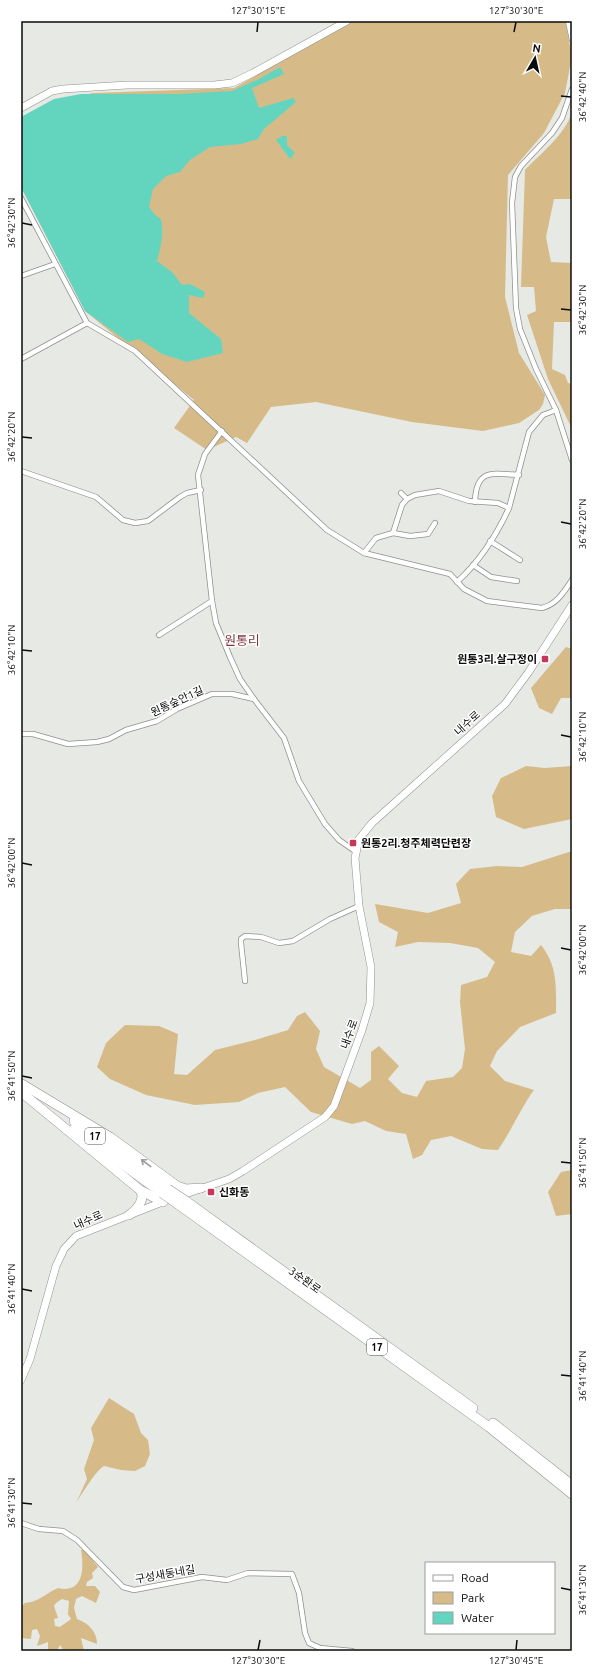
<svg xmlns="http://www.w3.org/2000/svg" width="593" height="1672" viewBox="0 0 593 1672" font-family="Ubuntu,'Noto Sans KR',sans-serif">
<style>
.green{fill:#d6bb89;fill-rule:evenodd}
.water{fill:#63d5bf}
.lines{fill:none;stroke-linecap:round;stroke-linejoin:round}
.street-casing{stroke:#8f918d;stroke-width:6}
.secondary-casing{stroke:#8f918d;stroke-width:8}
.highway-casing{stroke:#8f918d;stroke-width:10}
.street{stroke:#fff;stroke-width:4.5}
.secondary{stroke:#fff;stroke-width:7}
.highway{stroke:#fff;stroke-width:9}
.highway-bridge-casing{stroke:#8f918d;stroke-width:10;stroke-linecap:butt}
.highway-bridge{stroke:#fff;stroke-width:9}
.oneway{stroke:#9d9e9d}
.ticks{fill:none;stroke:#0b0c0a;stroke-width:1.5}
.poi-dot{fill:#c6375a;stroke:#fff;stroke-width:1.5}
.labels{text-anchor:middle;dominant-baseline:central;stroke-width:3;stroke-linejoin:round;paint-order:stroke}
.shield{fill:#fff;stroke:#545554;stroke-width:1}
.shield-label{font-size:10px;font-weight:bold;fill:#0b0c0a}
.poi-label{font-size:11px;font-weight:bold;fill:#0b0c0a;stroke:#fff;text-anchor:start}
.street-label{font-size:11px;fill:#0b0c0a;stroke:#fff}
.quarter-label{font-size:13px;fill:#803845;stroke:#fff}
.neatline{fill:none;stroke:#0b0c0a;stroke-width:1.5}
.ticks-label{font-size:10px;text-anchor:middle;fill:#0b0c0a}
</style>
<rect width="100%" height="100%" fill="#e6e9e4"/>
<g class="green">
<path d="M353 21H565L572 56 565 93 544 133 508 175 505 297 519 353 545 395 543 404 539 410 519 423 483 431 412 422 316 402 271 407 247 443 236 437 207 450 174 428 194 400 85 311 21 187V119L64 99 93 93 234 88Z"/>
<path d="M572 112V199H554L546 237 551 262 572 263V322H554L552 369 565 375 568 383 572 384V429L548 379 527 315 536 311 534 287H521L525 170C541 153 565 135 572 112Z"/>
<path d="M566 647 572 649V698H561L552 714 539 708 531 688Z"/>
<path d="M526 766 545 768 572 766V819L524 829 496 817 492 796 501 778Z"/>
<path d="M569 852H572V909H555L532 916 515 932 511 952 531 956 541 945C558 966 556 988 556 1013L520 1027 497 1051 490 1066 505 1081 534 1090C520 1109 512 1130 498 1150L482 1149 451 1136 431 1140 422 1155 413 1159 406 1134 386 1131 365 1121 352 1124 311 1112 285 1087 258 1093 239 1102 195 1105 146 1095 110 1079 97 1067 106 1043 125 1025 159 1026 178 1034 174 1074 187 1075 215 1050 255 1040 288 1030 297 1016 305 1012 320 1031 316 1049 324 1067 360 1088 371 1080V1052L379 1046 399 1066 388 1079 402 1093 417 1097 426 1081 453 1077 462 1068 465 1049 460 1002 461 985 487 977 495 962 478 948 450 943 418 942 395 947 398 932 379 922 375 904 428 913 461 903 456 884 470 869 497 866 522 867Z"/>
<path d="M572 1170V1214L556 1216 548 1192 561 1172Z"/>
<path d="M109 1398 134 1414 141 1433 148 1440 150 1454 145 1466 135 1471 121 1470 104 1466C96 1470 82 1494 76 1503L87 1479 84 1469 94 1440 91 1428Z"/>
<path d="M81 1550H84L98 1567 92 1573 93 1578 87 1582 86 1586H95L100 1592 96 1603 82 1596 76 1599 74 1608 77 1619C88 1623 97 1631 97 1644L81 1638 84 1651H64L60 1645 57 1651H48V1642L37 1646 40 1636 37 1629 32 1630 31 1639 21 1638V1607L25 1603C39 1602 46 1593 58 1588 84 1594 84 1568 81 1550ZM62 1599 69 1601 68 1614 71 1619 60 1627 55 1626 54 1619 58 1618 54 1606 56 1603Z"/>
</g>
<g class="water">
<path d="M280 67 284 74 252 88 259 108 293 98 296 102 264 129 258 139 241 144 210 147 190 160 180 172 166 176 153 189 149 207 156 216 161 219C164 234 161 247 157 261L172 272 182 285 190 284 205 292 203 298 189 295V313L221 339 223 353 187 362 162 354 139 339 128 342 85 311 21 187V117L54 99 81 94H179L232 91 259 79Z"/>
<path d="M282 136H287V145L295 153 290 159 276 140Z"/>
</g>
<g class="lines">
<g class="street-casing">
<g id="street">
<path d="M568 21 572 40"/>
<path d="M21 198 87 323 135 351 327 530 364 553 450 574 464 589 487 601 542 608C557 604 564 592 572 580"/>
<path d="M21 276 55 264"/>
<path d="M21 359 87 323"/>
<path d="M556 410 572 460"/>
<path d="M222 431 205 454 198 475 212 601 216 623 230 657 240 679 254 699"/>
<path d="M21 471 96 497 123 520 135 523 148 521 180 497 187 493 201 490"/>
<path d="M401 493 407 499"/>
<path d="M475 502C476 469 491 473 519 475"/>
<path d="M509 508 529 432 543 415 556 410 536 369 520 329 516 308 512 203 515 177 521 166 552 133 562 118 572 89"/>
<path d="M393 533 410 536 428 534 435 523"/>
<path d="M490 541 520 560"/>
<path d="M364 553 376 538 393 533 402 505 407 499 415 495 439 491 469 501 498 503 509 508C497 534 479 562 457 582"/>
<path d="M473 565 491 577 517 581"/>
<path d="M159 635 212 601"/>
<path d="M21 734H33L68 744 97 742 109 739 126 730 157 721 177 709 212 694H232L254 699 284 738 299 781 325 824 339 840 355 851"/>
<path d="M245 981 241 943V939L245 936 261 937 279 943 293 941 330 919 359 906"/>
<path d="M21 1523 39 1529 63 1531 77 1540 123 1587 134 1590 202 1577 227 1580 248 1573 292 1574 299 1593 305 1633 309 1643 320 1648 352 1651"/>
</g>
</g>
<g class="secondary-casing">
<g id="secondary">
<path d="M21 108 52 91 63 89 127 85H214L232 83 253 73 347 21"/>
<path d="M177 1197 229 1179 243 1171 325 1117 334 1106 362 1030 370 1003 371 967 359 906 355 858 359 839 372 823 505 704 528 673 572 605"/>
<path d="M21 1380 30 1359 56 1266 64 1249 76 1236 165 1201"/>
</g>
</g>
<g class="highway-casing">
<g id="highway">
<path d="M22 1084 110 1137 177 1186 186 1189 201 1188"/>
<path d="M21 1092 140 1190 163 1202"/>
<path d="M74 1121 168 1189"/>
<path d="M74 1129 162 1193"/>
<path d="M186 1201 473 1408"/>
<path d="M179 1205 489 1427 572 1494"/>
<path d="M129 1215C137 1210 146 1199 140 1190"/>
<path d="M493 1423 572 1485"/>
</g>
</g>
<use href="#street" class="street"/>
<use href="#secondary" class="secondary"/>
<use href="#highway" class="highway"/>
<g class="highway-bridge-casing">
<g id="highway-bridge">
<path d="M168 1189 186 1201"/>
<path d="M162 1193 179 1205"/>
</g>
</g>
<use href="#highway-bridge" class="highway-bridge"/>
</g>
<defs><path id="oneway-shaft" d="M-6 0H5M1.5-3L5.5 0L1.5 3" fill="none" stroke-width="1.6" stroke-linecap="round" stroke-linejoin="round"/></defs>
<use class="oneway" href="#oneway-shaft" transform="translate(146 1163) rotate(-143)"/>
<path class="ticks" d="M257 32 258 22M514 32 516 22M561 96 571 97M22 223 32 225M561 309 571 310M22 437 32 438M561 522 571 524M22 650 32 651M561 735 571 737M22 863 32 865M561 948 571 950M22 1076 32 1078M561 1162 571 1163M22 1289 32 1291M561 1375 571 1376M22 1503 32 1504M561 1588 571 1590M258 1650 260 1640M516 1650 517 1640"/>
<g class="poi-dot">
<rect x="541" y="655" width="8" height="8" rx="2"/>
<rect x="349" y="839" width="8" height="8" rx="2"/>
<rect x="207" y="1188" width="8" height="8" rx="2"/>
</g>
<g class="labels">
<g class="shield">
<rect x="85" y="1128" width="20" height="16" rx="3"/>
<rect x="367" y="1339" width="20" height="16" rx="3"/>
</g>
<g class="shield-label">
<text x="95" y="1136">17</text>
<text x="377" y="1347">17</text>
</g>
<g class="poi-label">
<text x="537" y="659" text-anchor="end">원통3리.살구정이</text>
<text x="361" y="843">원통2리.청주체력단련장</text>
<text x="219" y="1192">신화동</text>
</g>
<g class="street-label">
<text transform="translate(177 701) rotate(-25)">원통숲안1길</text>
<text transform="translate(467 723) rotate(-42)">내수로</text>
<text transform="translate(349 1034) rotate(-70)">내수로</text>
<text transform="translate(88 1220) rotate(-24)">내수로</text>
<text transform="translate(305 1280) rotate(36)">3순환로</text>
<text transform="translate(165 1574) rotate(-10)">구성새동네길</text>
</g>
<g class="quarter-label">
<text x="242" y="640">원통리</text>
</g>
</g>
<rect width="593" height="1672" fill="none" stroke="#ffffff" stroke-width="44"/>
<rect x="425" y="1562" width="130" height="72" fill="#ffffff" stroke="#9d9e9d"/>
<rect x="433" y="1575" width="20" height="6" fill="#ffffff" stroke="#9d9e9d"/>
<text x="461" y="1582" font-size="12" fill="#0b0c0a">Road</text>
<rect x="433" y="1592" width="20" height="12" fill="#d6bb89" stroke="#9d9e9d"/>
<text x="461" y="1602" font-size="12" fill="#0b0c0a">Park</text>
<rect x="433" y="1612" width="20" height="12" fill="#63d5bf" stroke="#9d9e9d"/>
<text x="461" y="1622" font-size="12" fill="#0b0c0a">Water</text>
<g transform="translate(535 58) rotate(9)" stroke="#ffffff" stroke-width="3" paint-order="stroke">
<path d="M0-3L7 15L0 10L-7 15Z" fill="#0b0c0a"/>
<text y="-6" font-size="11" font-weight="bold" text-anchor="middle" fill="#0b0c0a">N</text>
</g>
<rect x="22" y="22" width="549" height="1628" class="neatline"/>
<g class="ticks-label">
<text x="258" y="14">127°30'15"E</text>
<text x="516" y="14">127°30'30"E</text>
<text transform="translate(582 97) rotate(-90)" y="4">36°42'40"N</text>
<text transform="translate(11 223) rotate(-90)" y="4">36°42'30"N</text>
<text transform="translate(582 310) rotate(-90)" y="4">36°42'30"N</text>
<text transform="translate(11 437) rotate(-90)" y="4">36°42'20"N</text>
<text transform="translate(582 524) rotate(-90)" y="4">36°42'20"N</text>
<text transform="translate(11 650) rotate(-90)" y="4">36°42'10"N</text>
<text transform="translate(582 737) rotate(-90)" y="4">36°42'10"N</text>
<text transform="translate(11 863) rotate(-90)" y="4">36°42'00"N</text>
<text transform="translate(582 950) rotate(-90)" y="4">36°42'00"N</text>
<text transform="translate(11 1076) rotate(-90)" y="4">36°41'50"N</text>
<text transform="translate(582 1163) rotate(-90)" y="4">36°41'50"N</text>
<text transform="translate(11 1289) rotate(-90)" y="4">36°41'40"N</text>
<text transform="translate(582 1376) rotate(-90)" y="4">36°41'40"N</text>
<text transform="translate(11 1503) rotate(-90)" y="4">36°41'30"N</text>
<text transform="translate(582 1590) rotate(-90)" y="4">36°41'30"N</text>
<text x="258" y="1664">127°30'30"E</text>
<text x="516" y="1664">127°30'45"E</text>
</g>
</svg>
